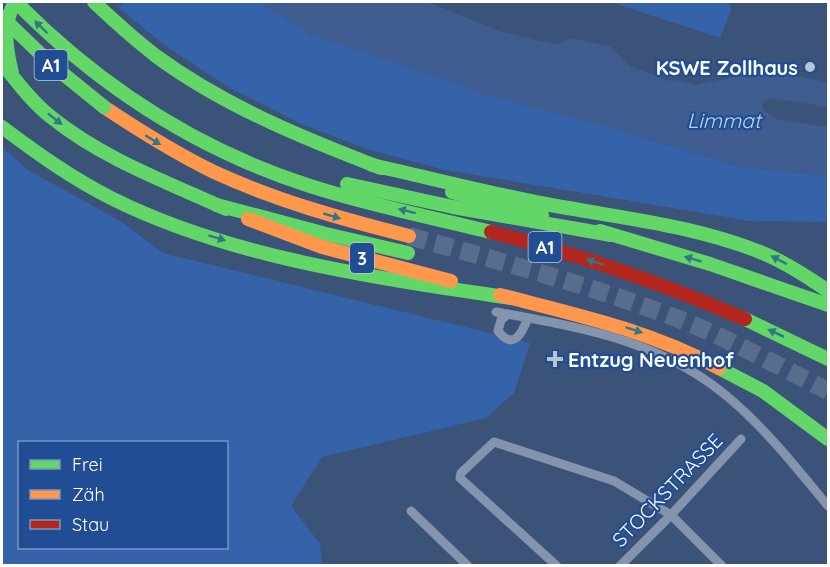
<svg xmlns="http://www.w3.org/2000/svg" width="830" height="567" viewBox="0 0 830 567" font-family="Quicksand,sans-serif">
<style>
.green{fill:#3563a9;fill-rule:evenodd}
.water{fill:#3f5d90}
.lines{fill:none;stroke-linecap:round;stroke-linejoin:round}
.highway-tunnel{stroke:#586d8d;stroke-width:18;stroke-dasharray:18 9;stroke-linecap:butt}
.street{stroke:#8394ac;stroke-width:9}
.fast{stroke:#63d668;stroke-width:14}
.slow{stroke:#ff974d;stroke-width:14}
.jam{stroke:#b3261e;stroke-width:14}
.fast-bridge{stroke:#63d668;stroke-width:14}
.oneway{fill:#347687}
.poi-dot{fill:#bac3d0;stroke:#204d94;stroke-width:2}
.labels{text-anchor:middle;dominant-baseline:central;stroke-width:4.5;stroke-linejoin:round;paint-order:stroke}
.shield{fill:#204d94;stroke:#bccadf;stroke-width:1.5}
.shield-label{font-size:18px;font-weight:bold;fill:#fff}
.poi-label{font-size:20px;font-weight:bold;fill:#fff;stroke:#204d94;text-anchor:end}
.street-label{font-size:20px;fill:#fff;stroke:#204d94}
.water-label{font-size:21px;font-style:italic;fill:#bfd5f5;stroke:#204d94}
</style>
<rect width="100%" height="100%" fill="#3b5379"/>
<g class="green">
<path d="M126 2H259L311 35 736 166 828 176V222L750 221 445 170 367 149 304 125 230 88 167 47 118 7Z"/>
<path d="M611 2H729L731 10 720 38Z"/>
<path d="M2 147 28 170 120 221 163 253 530 343 514 393 486 418 322 457 291 506 320 544 322 565H2ZM20 442H226V548H20Z"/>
</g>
<path class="water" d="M259 2H427L499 31 558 45 569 38 609 46 631 67 662 78 665 81 675 80 696 85 769 70 828 83V107L772 98 762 102 763 110 776 119 828 127V176L736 166 627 132 495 98 311 35Z"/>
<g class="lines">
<path class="highway-tunnel" d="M409 236C499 261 589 285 676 318 728 338 778 366 828 391"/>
<g class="street">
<path d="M496 312C584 328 667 341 736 404 770 434 799 471 828 506"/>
<path d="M508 314 501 320 498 331C514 351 522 333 528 318"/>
<path d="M411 511 468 566"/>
<path d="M557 566 460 478 461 473 494 442 614 481 671 515 722 566"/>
<path d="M620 566 671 515 741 439"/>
</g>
<g class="fast">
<path d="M16 2C100 87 195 149 310 186 369 205 430 217 491 232"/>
<path d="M94 2C114 21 134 39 156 56 224 106 303 138 381 168"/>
<path d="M2 63C17 82 32 102 51 117 103 159 167 182 226 209"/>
<path d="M12 73C6 48 2 25 15 2"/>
<path d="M2 127C38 154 73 179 113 199 234 259 379 278 511 298"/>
<path d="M372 165C430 178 488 193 546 204 619 218 696 225 765 254 788 264 808 277 828 291"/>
<path d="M347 184 453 207 611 235"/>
<path d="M452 192 542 215"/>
<path d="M217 205 326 234 408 253"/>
<path d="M600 231 710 264 828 305"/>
<path d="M745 319 828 359"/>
<path d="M719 368 763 391 828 439"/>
</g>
<g class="slow">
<path d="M104 107C140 131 175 153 214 172 277 201 342 219 409 236"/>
<path d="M248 219 322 247 451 281"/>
<path d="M500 295C577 315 648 330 719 368"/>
</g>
<path class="jam" d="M491 232C578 254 663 284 745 319"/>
<path class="fast-bridge" d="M2 17 51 64 104 107"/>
</g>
<defs><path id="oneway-solid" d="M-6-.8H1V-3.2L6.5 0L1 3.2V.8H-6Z" transform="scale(1.5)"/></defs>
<g class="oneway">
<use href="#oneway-solid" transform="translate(41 27) rotate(-136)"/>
<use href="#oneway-solid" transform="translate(55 119) rotate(38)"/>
<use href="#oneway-solid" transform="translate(153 140) rotate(31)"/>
<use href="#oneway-solid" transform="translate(407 211) rotate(-166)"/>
<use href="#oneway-solid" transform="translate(332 216) rotate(16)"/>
<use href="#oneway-solid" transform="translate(217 238) rotate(17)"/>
<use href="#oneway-solid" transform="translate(693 259) rotate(-163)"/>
<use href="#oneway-solid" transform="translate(779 260) rotate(-152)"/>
<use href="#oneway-solid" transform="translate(595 262) rotate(-162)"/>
<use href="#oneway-solid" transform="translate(634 330) rotate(18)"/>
<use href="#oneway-solid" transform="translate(776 333) rotate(-155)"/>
</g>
<g class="poi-dot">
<circle cx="810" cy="67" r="6"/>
<path d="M552 350h6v6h6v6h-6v6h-6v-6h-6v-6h6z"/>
</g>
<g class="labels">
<g class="shield">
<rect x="34.5" y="50" width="33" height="30" rx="4.5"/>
<rect x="528.5" y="232" width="33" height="30" rx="4.5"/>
<rect x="350" y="243" width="24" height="30" rx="4.5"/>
</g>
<g class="shield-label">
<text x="51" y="65">A1</text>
<text x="545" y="247">A1</text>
<text x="362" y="258">3</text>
</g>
<g class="poi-label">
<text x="798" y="67">KSWE Zollhaus</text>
<text x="568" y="359" text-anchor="start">Entzug Neuenhof</text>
</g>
<g class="street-label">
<text transform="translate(667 490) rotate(-46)">STOCKSTRASSE</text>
</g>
<g class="water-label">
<text x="724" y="120">Limmat</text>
</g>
</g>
<rect width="830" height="567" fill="none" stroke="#ffffff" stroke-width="6"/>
<rect x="18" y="441" width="210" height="108" fill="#204d94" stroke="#7994bf" stroke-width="1.5"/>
<rect x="30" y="460" width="30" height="9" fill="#63d668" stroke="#7994bf" stroke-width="1.5"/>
<text x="72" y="471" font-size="18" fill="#ffffff">Frei</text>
<rect x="30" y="490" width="30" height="9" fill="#ff974d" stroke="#7994bf" stroke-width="1.5"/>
<text x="72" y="501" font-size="18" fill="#ffffff">Zäh</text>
<rect x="30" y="520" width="30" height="9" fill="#b3261e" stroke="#7994bf" stroke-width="1.5"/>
<text x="72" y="531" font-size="18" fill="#ffffff">Stau</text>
</svg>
